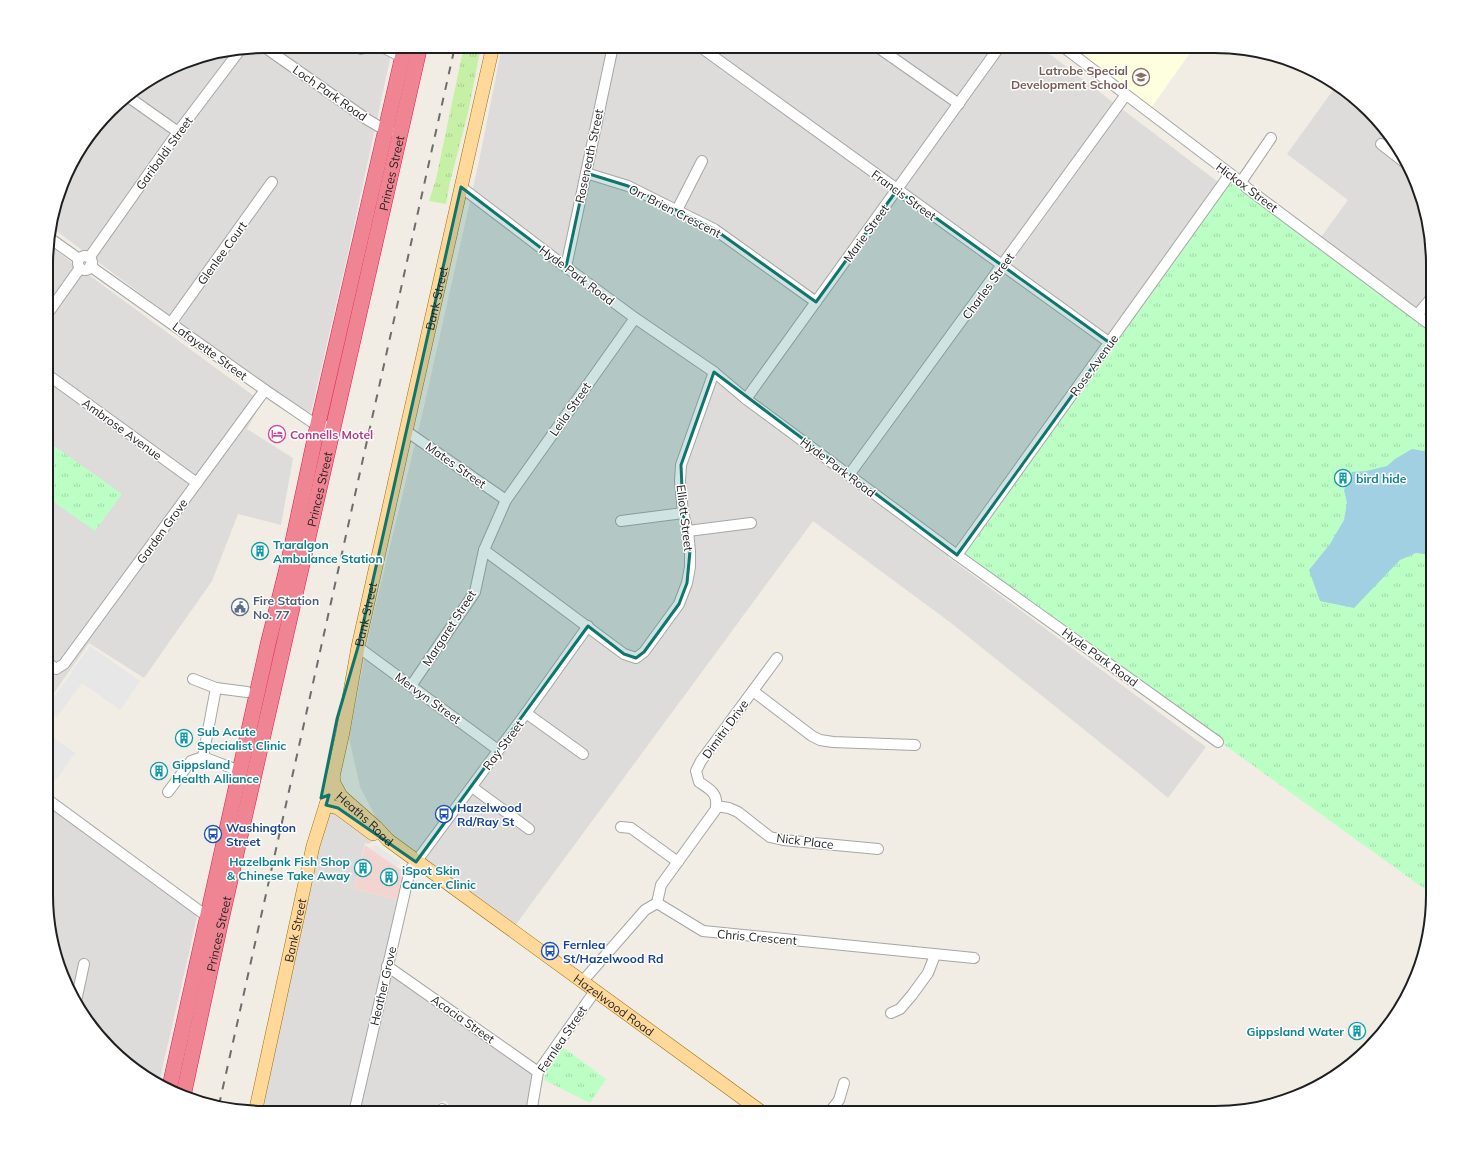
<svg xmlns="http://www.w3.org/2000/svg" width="1479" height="1159" viewBox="0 0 1479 1159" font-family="Mulish,sans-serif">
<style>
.residential{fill:#dddcdb}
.commercial{fill:#f3d4d1}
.education{fill:#fdffde}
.grass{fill:url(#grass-tufts)}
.park{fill:url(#park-tufts)}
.parking{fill:#e7e7e7}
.water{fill:#a0d0e2}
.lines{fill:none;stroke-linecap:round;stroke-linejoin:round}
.minor-casing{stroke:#a6a6a6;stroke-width:12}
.major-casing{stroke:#996e00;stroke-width:14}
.highway-casing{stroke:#ed1353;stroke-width:16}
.minor{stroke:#fff;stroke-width:10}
.major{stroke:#ffd89a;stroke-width:13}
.highway{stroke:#ef8493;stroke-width:15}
.rail{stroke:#6d6d6d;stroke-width:2;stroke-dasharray:8 8;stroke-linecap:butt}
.marked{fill:#0f766e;fill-opacity:0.2;stroke:#0f766e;stroke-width:3;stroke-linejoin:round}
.labels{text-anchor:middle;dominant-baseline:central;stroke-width:3;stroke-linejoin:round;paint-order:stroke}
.education-label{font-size:12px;font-weight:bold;fill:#785e54;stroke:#fff;text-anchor:end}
.street-label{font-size:12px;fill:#1f1f1f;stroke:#fff}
.hotel-label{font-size:12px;font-weight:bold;fill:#b23c85;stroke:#fff;text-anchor:start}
.culture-label{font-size:12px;font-weight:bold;fill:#0d838f;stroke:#fff;text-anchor:start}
.service-label{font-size:12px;font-weight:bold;fill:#4e5e75;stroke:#fff;text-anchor:start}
.transit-label{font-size:12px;font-weight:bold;fill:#164399;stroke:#fff;text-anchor:start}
.rim{fill:none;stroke:#1f1f1f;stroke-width:2}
</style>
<defs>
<pattern id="grass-tufts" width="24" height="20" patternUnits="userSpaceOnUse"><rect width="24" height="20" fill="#c6f0a5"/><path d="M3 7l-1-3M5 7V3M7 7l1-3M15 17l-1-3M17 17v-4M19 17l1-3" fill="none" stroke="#aacd8e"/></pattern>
<pattern id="park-tufts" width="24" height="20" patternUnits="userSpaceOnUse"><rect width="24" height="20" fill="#bcffc5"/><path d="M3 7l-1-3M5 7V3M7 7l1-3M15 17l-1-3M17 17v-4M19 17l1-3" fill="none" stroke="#a1daa9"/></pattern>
</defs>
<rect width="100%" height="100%" fill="#f1ede4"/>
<g class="residential">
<path d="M264 46H393L347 257 311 412 303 410 164 311 51 227 75 155 120 100 193 58Z"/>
<path d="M502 46H1039L1218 182 948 557 1206 747 1168 798 1137 772 951 623 813 521 514 927 383 831 360 787 349 738 371 624 423 411 479 161Z"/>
<path d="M1336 86 1359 100 1396 143 1416 180 1433 263V322L1319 240 1348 200 1287 154Z"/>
<path d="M48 245 262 402 247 429 293 458 281 525 238 514 212 581 144 678 89 643 47 703Z"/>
<path d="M47 805 198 913 159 1083 120 1059 69 992 46 910Z"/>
<path d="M330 811 362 830 375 840 368 844 365 843 354 889 398 900 349 1113H260L327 812Z"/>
<path d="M394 976 446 1011 530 1072 533 1077 527 1113H450L451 1108 446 1101H443L436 1105 434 1113H357L389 979Z"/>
</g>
<path class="commercial" d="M365 845 404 872 398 900 354 889Z"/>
<path class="education" d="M1068 46H1195L1151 108Z"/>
<path class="grass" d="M464 46H481L468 113 450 182 446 204 429 201 436 179Z"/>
<g class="park">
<path d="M1229 181 1433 328V895L959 554Z"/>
<path d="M47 441 122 494 95 531 47 497Z"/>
<path d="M563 1047 606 1079 590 1103 544 1080 546 1071Z"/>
</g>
<g class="parking">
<path d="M90 646 140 681 120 710 82 683 57 717 47 710V707Z"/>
<path d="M47 733 75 753 56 780 47 774Z"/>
<path d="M376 845 401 863 396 866 370 848Z"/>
</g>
<path class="water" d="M1433 445V555L1416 553 1400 560 1354 608 1320 601 1309 570 1330 544 1344 520 1347 503 1344 490 1352 472 1366 471 1387 466 1395 459 1412 449 1424 451Z"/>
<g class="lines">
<g class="minor-casing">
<g id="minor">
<path d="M263 46 368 120 385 130 390 131"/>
<path d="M380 46 402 57"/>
<path d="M699 46 1110 343"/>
<path d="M876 46 959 104"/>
<path d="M1062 46 1241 182 1247 188 1433 327"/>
<path d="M361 49 364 46"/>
<path d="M127 96 178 132"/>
<path d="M1381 144 1408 165"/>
<path d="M586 173 628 186 714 229 816 302"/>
<path d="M1241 182 1271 138"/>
<path d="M461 187 566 267 635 318 714 372 746 399 957 555 1218 742"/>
<path d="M677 210 702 161"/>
<path d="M48 237 79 259"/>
<circle cx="85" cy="263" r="7"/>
<path d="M89 258 178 132 240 50"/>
<path d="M90 266 265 390 312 422 333 428"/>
<path d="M566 267 613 46"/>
<path d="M48 313 80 268"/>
<path d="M1417 315 1433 296"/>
<path d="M171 323 272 182"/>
<path d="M48 375 197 483"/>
<path d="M746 399 1000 46"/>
<path d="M406 431 506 500"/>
<path d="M849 475 1125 96"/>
<path d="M621 521 683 513"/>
<path d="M688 531 751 523"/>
<path d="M484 550 624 654 636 658 644 652 679 604 687 583 690 567V551L688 531 683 513 680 481 681 465 714 372"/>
<path d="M957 555 1230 174"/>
<path d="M358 647 498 750"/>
<path d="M47 662 56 669 64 664 265 390"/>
<path d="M193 679 216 688 203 757 240 771"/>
<path d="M411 686 475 592 484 550 506 500 635 318"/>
<path d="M216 688 247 692"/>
<path d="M753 691 812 736 820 740 833 742 915 745"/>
<path d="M526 713 583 754"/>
<path d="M472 787 529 829"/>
<path d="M168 792 191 761 203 757"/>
<path d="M47 799 212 920"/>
<path d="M716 806 729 808 738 812 770 837 783 840 878 849"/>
<path d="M621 827 631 828 678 862"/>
<path d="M657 903 661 885 716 809C718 793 711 790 699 782L696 771 701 761 777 658"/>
<path d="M387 966 538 1072"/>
<path d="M582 982 645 910 657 903 703 931 974 958"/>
<path d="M76 1001 84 964"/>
<path d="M891 1013 900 1009 912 995 928 973 935 955"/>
<path d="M354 1113 410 870 526 713 588 626"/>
<path d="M442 1113V1109"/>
<path d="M531 1113 538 1072 595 991"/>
<path d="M829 1113 839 1100 844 1083"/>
</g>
</g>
<g class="major-casing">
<g id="major">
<path id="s1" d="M333 776 334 783 341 796 376 827 388 840 763 1113"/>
<path d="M326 805 338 808 373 834"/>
<path id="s2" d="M255 1113 313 846 329 795 343 732 358 647 406 431 493 46"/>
</g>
</g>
<g class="highway-casing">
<g id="highway">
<path d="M169 1090 268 644 288 564 318 424 405 46"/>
<path id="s3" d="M183 1097 220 925 420 46"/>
</g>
</g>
<use href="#minor" class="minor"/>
<use href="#major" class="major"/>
<use href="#highway" class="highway"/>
<path class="rail" d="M219 1105 455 46"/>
</g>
<path class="marked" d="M586 173 628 186 714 229 816 302 897 190 1110 343 957 555 714 372 681 465 683 513 690 551 687 583 679 604 644 652 636 658 624 654 588 626 416 862 338 808 326 805 329 795 321 798 337 719 358 647 461 187 566 267Z"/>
<defs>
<g id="school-ring" transform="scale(0.9)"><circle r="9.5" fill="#fff" stroke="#8d6e63" stroke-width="1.5"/><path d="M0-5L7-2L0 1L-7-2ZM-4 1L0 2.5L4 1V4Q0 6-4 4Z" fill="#8d6e63"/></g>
<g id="hotel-ring" transform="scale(0.9)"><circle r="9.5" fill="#fff" stroke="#d1479c" stroke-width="1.5"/><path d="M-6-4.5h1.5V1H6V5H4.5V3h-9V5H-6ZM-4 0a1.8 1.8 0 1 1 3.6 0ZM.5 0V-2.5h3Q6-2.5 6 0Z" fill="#d1479c"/></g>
<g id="building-ring" transform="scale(0.9)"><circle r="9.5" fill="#fff" stroke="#0f9aa8" stroke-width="1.5"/><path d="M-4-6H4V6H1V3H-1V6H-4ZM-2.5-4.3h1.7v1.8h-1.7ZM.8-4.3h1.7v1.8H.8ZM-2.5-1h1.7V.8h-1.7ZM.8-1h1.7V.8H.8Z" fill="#0f9aa8"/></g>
<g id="civic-ring" transform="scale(0.9)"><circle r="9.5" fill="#fff" stroke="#5c6f8a" stroke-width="1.5"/><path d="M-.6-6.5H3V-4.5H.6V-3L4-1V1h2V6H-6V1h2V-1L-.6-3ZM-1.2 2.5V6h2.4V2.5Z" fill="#5c6f8a"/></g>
<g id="bus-ring" transform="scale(0.9)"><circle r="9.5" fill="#fff" stroke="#1a4fb4" stroke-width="1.5"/><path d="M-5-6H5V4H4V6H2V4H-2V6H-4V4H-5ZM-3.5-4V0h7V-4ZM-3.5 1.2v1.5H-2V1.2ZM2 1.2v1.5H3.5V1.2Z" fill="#1a4fb4"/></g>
</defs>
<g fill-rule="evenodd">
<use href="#school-ring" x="1141" y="77"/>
<use href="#hotel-ring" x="277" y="434"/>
<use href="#building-ring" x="1343" y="478"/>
<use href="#building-ring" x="260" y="551"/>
<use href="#civic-ring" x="240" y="607"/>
<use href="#building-ring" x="184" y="738"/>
<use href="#building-ring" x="159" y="771"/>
<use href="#bus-ring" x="444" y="814"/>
<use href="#bus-ring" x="213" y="834"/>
<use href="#building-ring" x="363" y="868"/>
<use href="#building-ring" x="389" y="877"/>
<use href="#bus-ring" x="550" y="951"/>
<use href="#building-ring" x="1357" y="1031"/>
</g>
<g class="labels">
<g class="education-label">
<text x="1128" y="70">Latrobe Special<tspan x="1128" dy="14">Development School</tspan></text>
</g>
<g class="street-label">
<text transform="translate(330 93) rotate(35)">Loch Park Road</text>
<text transform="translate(164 153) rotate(-54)">Garibaldi Street</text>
<text transform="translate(589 156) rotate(-78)">Roseneath Street</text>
<text stroke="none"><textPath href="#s3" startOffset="947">Princes Street</textPath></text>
<text transform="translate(1247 187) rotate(37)">Hickox Street</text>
<text transform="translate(904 195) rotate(36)">Francis Street</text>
<text transform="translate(675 211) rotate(27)">Orr Brien Crescent</text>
<text transform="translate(866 233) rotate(-54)">Marie Street</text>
<text transform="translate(222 253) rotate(-54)">Glenlee Court</text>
<text transform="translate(577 275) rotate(37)">Hyde Park Road</text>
<text transform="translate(988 286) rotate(-54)">Charles Street</text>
<text stroke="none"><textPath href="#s2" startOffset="835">Bank Street</textPath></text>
<text transform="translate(210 351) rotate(36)">Lafayette Street</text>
<text transform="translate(1094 365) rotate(-54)">Rose Avenue</text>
<text transform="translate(570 409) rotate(-55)">Leila Street</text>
<text transform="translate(122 429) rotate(36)">Ambrose Avenue</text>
<text transform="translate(456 465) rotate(35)">Mates Street</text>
<text transform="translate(838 467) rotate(37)">Hyde Park Road</text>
<text stroke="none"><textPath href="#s3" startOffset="623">Princes Street</textPath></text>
<text transform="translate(685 518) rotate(83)">Elliott Street</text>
<text transform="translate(162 531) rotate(-54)">Garden Grove</text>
<text stroke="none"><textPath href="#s2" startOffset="511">Bank Street</textPath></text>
<text transform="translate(449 628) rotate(-57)">Margaret Street</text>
<text transform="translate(1100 657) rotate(36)">Hyde Park Road</text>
<text transform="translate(428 698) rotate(36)">Mervyn Street</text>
<text transform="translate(725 729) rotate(-54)">Dimitri Drive</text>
<text transform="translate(503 745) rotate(-53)">Ray Street</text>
<text stroke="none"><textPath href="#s1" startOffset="55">Heaths Road</textPath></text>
<text transform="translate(805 841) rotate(7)">Nick Place</text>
<text stroke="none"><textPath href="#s2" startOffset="187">Bank Street</textPath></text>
<text stroke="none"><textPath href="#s3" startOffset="167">Princes Street</textPath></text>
<text transform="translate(757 937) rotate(5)">Chris Crescent</text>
<text transform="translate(383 986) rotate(-77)">Heather Grove</text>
<text stroke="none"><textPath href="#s1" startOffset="366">Hazelwood Road</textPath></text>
<text transform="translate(463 1019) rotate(35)">Acacia Street</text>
<text transform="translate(562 1039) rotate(-56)">Fernlea Street</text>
</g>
<g class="hotel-label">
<text x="290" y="434">Connells Motel</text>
</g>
<g class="culture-label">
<text x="1356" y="478">bird hide</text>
<text x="273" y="544">Traralgon<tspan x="273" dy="14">Ambulance Station</tspan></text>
<text x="197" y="731">Sub Acute<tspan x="197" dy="14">Specialist Clinic</tspan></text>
<text x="172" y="764">Gippsland<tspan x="172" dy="14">Health Alliance</tspan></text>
<text x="350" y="861" text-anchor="end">Hazelbank Fish Shop<tspan x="350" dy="14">&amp; Chinese Take Away</tspan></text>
<text x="402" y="870">iSpot Skin<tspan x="402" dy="14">Cancer Clinic</tspan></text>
<text x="1344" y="1031" text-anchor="end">Gippsland Water</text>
</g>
<g class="service-label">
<text x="253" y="600">Fire Station<tspan x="253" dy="14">No. 77</tspan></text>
</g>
<g class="transit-label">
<text x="457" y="807">Hazelwood<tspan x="457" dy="14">Rd/Ray St</tspan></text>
<text x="226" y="827">Washington<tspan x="226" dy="14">Street</tspan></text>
<text x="563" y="944">Fernlea<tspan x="563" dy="14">St/Hazelwood Rd</tspan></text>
</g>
</g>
<path d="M0 0H1479V1159H0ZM264 53H1215A211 211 0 0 1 1426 264V895A211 211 0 0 1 1215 1106H264A211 211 0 0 1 53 895V264A211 211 0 0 1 264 53Z" fill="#fff" fill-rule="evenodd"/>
<path class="rim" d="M264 53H1215A211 211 0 0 1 1426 264V895A211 211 0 0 1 1215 1106H264A211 211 0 0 1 53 895V264A211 211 0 0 1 264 53Z"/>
</svg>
